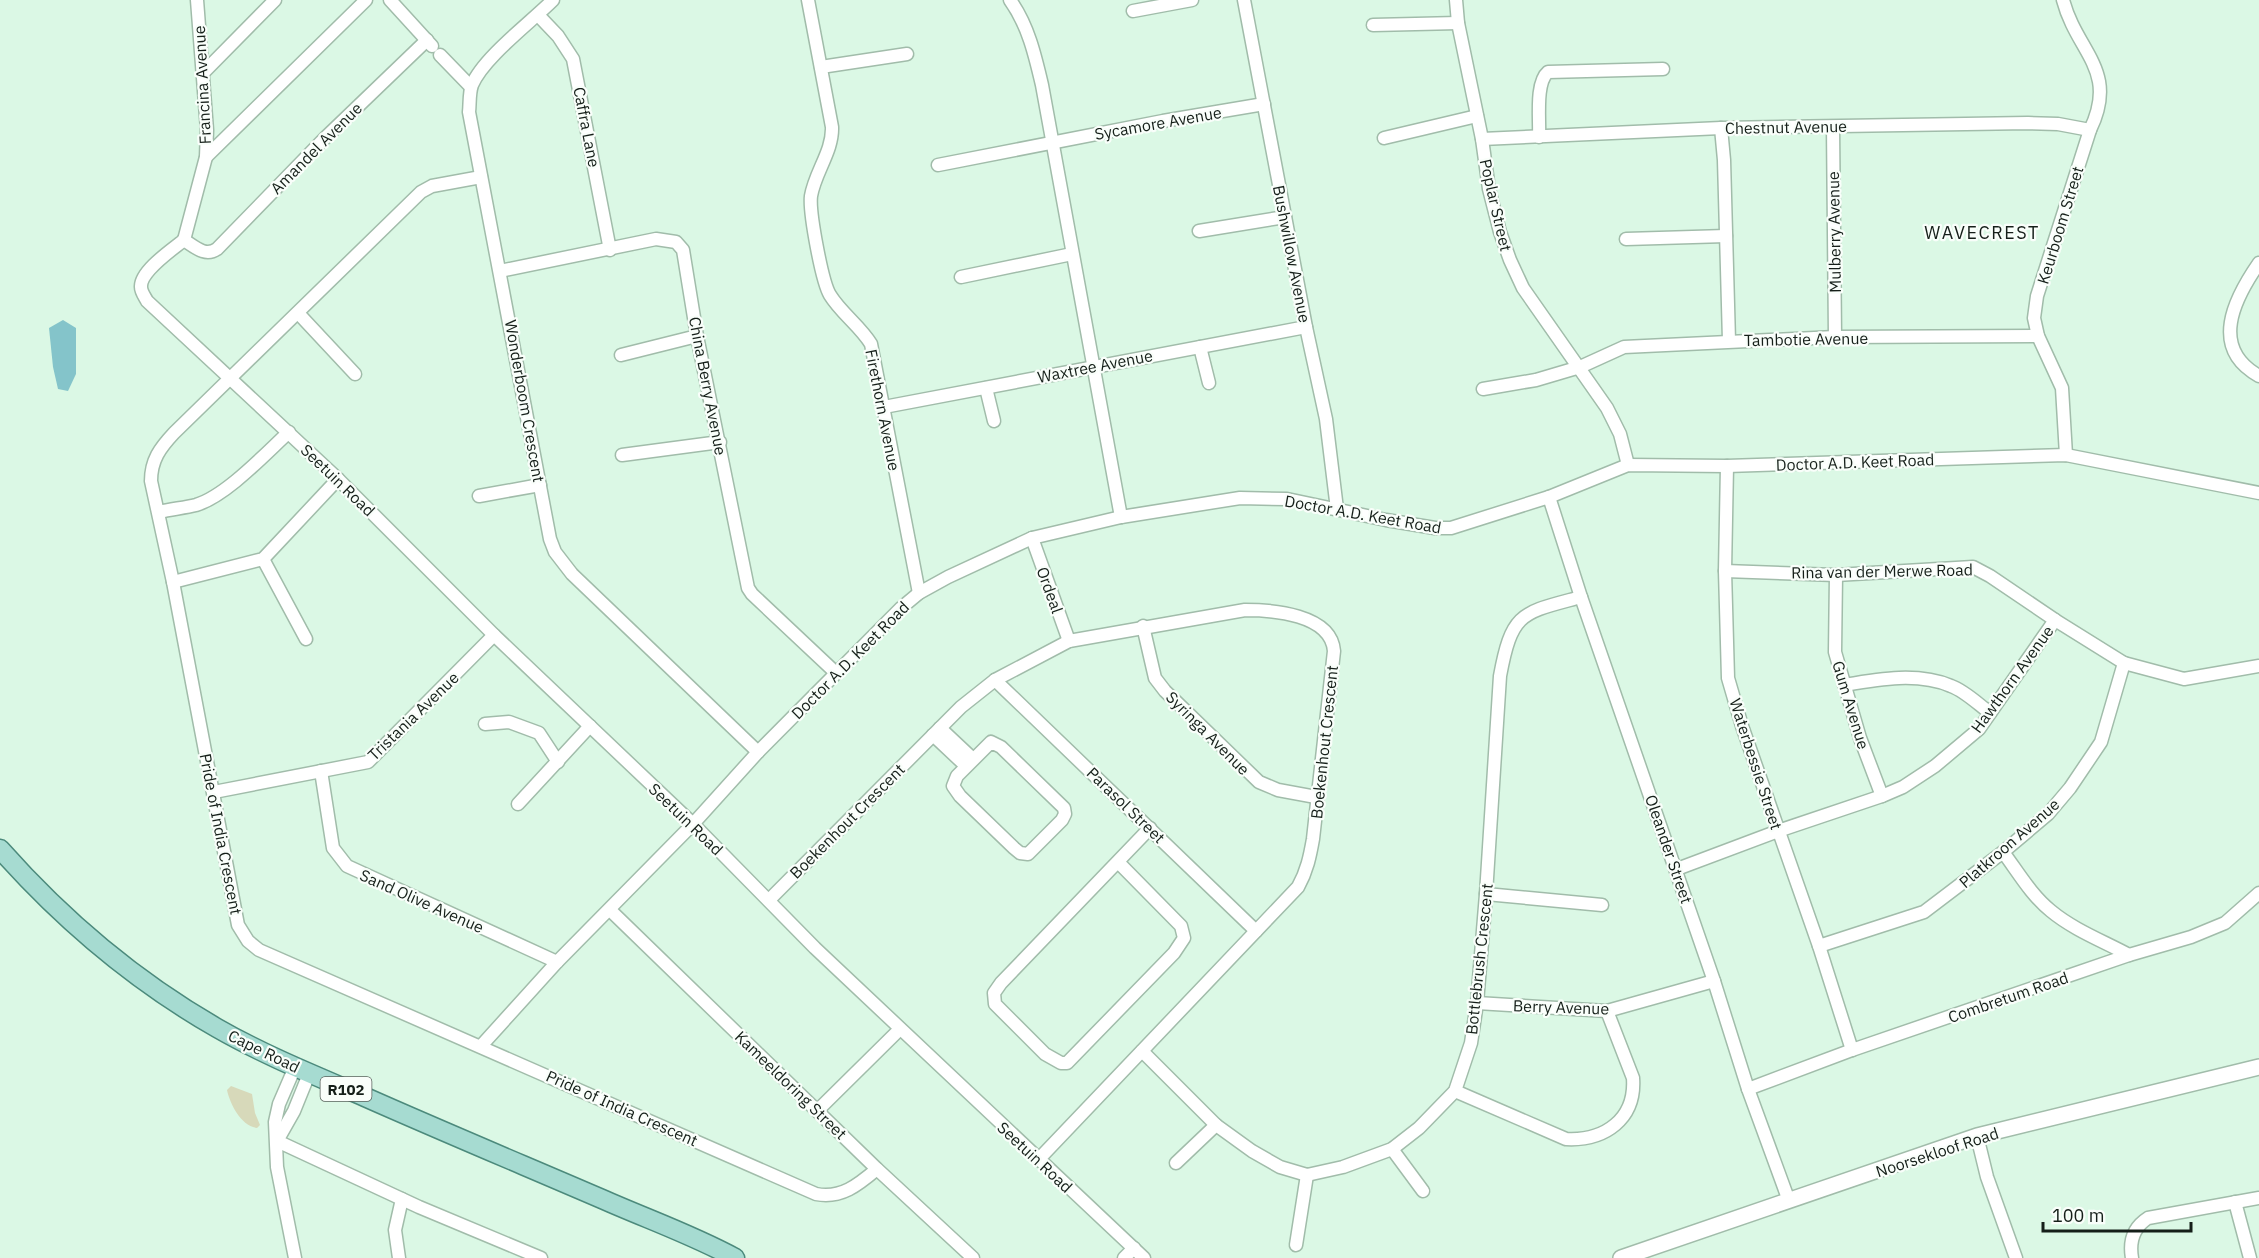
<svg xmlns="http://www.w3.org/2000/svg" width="2259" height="1258" viewBox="0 0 2259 1258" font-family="'IBM Plex Sans',sans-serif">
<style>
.green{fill:#d7d9ba}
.water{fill:#84c4ca}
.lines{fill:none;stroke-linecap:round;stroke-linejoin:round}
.minor-casing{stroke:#a1bcaa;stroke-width:15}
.tertiary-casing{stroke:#a1bcaa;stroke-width:18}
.primary-casing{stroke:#4c8a7c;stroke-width:21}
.minor{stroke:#fff;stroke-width:12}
.tertiary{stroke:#fff;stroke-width:15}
.primary{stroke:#a6dbd1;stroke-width:18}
.labels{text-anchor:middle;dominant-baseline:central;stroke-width:4.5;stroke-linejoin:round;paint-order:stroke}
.shield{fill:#f9fefa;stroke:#59625c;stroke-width:1.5}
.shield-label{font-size:15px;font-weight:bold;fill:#151f19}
.street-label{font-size:16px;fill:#151f19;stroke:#f9fefa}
.neighbourhood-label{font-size:18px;letter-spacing:1.5px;fill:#151f19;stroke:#f9fefa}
</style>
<rect width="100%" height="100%" fill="#dbf8e5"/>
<path class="green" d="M231 1086 252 1094 255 1113 260 1125 257 1128C241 1126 230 1104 227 1090Z"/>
<path class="water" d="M63 320 76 328V374L68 391 58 389 53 367 49 328Z"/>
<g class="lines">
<g class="minor-casing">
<g id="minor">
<path d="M390 0 432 46"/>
<path d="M553 0C531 22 483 58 472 85 469 93 470 104 469 112L550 539 555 552 572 574 758 752"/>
<path d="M808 0 832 127C833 151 815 172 811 196 809 212 822 282 830 295 841 313 860 326 871 344L919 593"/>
<path d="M1010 0C1028 25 1035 55 1042 85L1121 517"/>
<path d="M1244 0 1306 327 1326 419 1337 509"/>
<path d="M1456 0 1458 23 1482 139 1489 189 1500 232 1510 260 1523 288 1607 408 1620 434 1628 465"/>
<path d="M2063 0C2077 53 2119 70 2090 130L2037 296 2034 318 2038 336 2062 388 2066 455"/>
<path d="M1133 11 1192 0"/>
<path d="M538 15 558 36 573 59 610 250"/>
<path d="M1373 25 1458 23"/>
<path d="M440 55 471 87"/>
<path d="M821 67 907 54"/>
<path d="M204 72 275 0"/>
<path d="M1833 127 1835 337"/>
<path d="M1721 128 1724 160 1729 341"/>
<path d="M1539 137C1540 120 1535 83 1548 72L1663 69"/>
<path d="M1384 138 1477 116"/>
<path d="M1482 139 1721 128 2028 123 2058 124 2090 130"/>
<path d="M206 157 366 0"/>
<path d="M938 165 1163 121 1264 104"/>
<path d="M481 177 432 186 421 192 174 433C160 448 151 460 151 481L173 582 238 925 248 941 259 950 816 1194C841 1199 858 1185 877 1169"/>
<path d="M1199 231 1285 217"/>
<path d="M1626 239 1726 236"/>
<path d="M184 240C173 249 140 271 141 287 141 292 145 297 147 301L338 479 494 635 693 824 815 948 1144 1258"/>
<path d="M184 240C195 247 205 257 217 249L325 138 427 40"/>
<path d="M184 240 206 157 207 130 197 0"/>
<path d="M2259 263C2234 299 2209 348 2259 376"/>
<path d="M500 271 656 239 676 242 683 250 697 336 748 588 752 594 836 673"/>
<path d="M961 277 1072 254"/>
<path d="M298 313 355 374"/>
<path d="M1200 347 1209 383"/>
<path d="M621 355 697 336"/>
<path d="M986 388 994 421"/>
<path d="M1483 389 1536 380 1580 367 1624 347 1835 337 2038 336"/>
<path d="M884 407 1306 327"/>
<path d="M622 455 720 442"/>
<path d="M1727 466 1725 571 1728 678 1742 726 1819 946 1852 1050"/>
<path d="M479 496 540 485"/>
<path d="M1549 497 1581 597 1714 981 1748 1089 1789 1201"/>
<path d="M159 512C171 509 184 508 196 505 226 496 265 454 289 432"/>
<path d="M1032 538 1069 641"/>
<path d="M263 559 306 639"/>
<path d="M1725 571 1836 575 1973 567 1990 576 2055 620 2124 663 2184 679 2259 666"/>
<path d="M1836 575 1835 652 1860 738 1882 796"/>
<path d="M173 582 263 559 338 479"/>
<path d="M1143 626 1155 678 1165 691 1259 782 1278 790 1316 797"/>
<path d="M995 680 1256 931"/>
<path d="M1844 685C1879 679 1918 672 1951 686 1965 691 1978 704 1990 713"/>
<path d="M485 724 509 722 539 733 558 762"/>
<path d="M940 728 973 759"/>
<path d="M933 735 966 766"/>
<path d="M991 742 1001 747 1064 808 1065 814 1062 820 1028 854 1020 853 1014 848 960 796 953 786 957 776Z"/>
<path d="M321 771 333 848 347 866 557 962"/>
<path d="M214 792 368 762 494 635"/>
<path d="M518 804 590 726"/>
<path d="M2003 852C2018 872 2031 895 2051 911 2074 930 2103 941 2129 955"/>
<path d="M1118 862 1181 926 1184 938 1174 953 1067 1063H1061L1045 1054 995 1004 994 993 1001 983 1150 828"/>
<path d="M1677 869 1778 831 1882 796 1903 787 1935 766 1979 729 2055 620"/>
<path d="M1486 894 1602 905"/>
<path d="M769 900 961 707 995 680 1069 641 1245 610C1272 610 1331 614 1334 651L1313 839C1310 856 1307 871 1298 887L1038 1160"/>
<path d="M610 910 877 1169 973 1258"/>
<path d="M1819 946 1924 912 2003 852 2048 814 2070 788 2101 742 2124 663"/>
<path d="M1477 1003 1607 1011 1714 981"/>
<path d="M481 1046 557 962 693 824 758 752 901 608 919 593 948 577 1032 538 1121 517 1240 498 1287 499 1386 520 1435 528H1451L1549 497 1628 465 1727 466 2066 455 2259 493"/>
<path d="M1142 1051 1216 1125 1252 1151 1280 1167 1307 1175 1343 1167 1392 1149 1419 1128 1455 1091 1471 1043 1477 1003 1486 894 1500 676C1512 611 1522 613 1581 597"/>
<path d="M1748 1089 1852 1050 2129 955 2191 937 2225 923 2259 893"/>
<path d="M1455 1091 1566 1139C1605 1141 1636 1119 1633 1078L1607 1011"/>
<path d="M818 1110 900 1029"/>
<path d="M1977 1136 1987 1177 2016 1258"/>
<path d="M277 1141 419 1207 541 1258"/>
<path d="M277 1141 294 1111 309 1074"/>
<path d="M1392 1149 1423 1191"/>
<path d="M1176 1163 1216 1125"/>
<path d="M2235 1202 2250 1258"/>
<path d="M1296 1245 1307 1175"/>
<path d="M295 1258 277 1167 275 1122 279 1104 295 1067"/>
<path d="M399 1258 395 1230 402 1199"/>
<path d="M1124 1258 1134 1248"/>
<path d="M2132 1258C2129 1241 2134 1227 2148 1218L2259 1198"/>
</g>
</g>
<g class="tertiary-casing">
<path id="tertiary" d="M1621 1258 1977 1136 2259 1067"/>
</g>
<g class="primary-casing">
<path id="primary" d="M0 849C62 919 135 981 217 1028 264 1055 314 1075 365 1097 444 1132 523 1165 602 1199 647 1219 693 1235 735 1258"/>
</g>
<use href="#minor" class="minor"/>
<use href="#tertiary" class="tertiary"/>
<use href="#primary" class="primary"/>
</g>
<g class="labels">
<rect class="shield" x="320.5" y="1077" width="51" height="24" rx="4.5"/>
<g class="shield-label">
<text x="346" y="1089">R102</text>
</g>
<g class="street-label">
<text transform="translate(202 85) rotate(-93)">Francina Avenue</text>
<text transform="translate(1158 123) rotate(-10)">Sycamore Avenue</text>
<text transform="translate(587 127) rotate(79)">Caffra Lane</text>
<text transform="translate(1786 127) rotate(-1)">Chestnut Avenue</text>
<text transform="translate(316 148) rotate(-45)">Amandel Avenue</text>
<text transform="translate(1496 205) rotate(77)">Poplar Street</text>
<text transform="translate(2060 225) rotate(-73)">Keurboom Street</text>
<text transform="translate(1834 232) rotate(-91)">Mulberry Avenue</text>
<text transform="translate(1292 254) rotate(79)">Bushwillow Avenue</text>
<text transform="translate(1806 339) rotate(-1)">Tambotie Avenue</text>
<text transform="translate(1095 366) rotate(-11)">Waxtree Avenue</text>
<text transform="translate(708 386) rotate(79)">China Berry Avenue</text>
<text transform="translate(525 401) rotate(80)">Wonderboom Crescent</text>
<text transform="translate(883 410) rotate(79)">Firethorn Avenue</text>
<text transform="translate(1855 462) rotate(-2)">Doctor A.D. Keet Road</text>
<text transform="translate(338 480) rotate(44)">Seetuin Road</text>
<text transform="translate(1363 514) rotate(10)">Doctor A.D. Keet Road</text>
<text transform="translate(1882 571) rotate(-1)">Rina van der Merwe Road</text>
<text transform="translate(1050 590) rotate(70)">Ordeal</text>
<text transform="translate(850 660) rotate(-45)">Doctor A.D. Keet Road</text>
<text transform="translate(2012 679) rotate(-54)">Hawthorn Avenue</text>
<text transform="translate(1851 705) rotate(73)">Gum Avenue</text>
<text transform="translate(413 716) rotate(-44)">Tristania Avenue</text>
<text transform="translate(1208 733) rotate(45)">Syringa Avenue</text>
<text transform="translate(1324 742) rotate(-84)">Boekenhout Crescent</text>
<text transform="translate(1756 764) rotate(72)">Waterbessie Street</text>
<text transform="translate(1126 805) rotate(44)">Parasol Street</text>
<text transform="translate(686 819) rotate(44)">Seetuin Road</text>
<text transform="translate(847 821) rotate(-45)">Boekenhout Crescent</text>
<text transform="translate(221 834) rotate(79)">Pride of India Crescent</text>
<text transform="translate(2009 843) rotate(-41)">Platkroon Avenue</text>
<text transform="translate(1669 849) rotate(71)">Oleander Street</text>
<text transform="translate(422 901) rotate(24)">Sand Olive Avenue</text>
<text transform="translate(1479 959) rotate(-84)">Bottlebrush Crescent</text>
<text transform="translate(2008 997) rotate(-19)">Combretum Road</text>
<text transform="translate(1561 1007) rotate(2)">Berry Avenue</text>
<text transform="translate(264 1051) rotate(26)">Cape Road</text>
<text transform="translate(791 1085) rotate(44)">Kameeldoring Street</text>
<text transform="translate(622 1108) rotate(24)">Pride of India Crescent</text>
<text transform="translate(1937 1152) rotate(-18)">Noorsekloof Road</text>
<text transform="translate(1035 1157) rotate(43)">Seetuin Road</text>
</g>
<g class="neighbourhood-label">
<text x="1982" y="232">WAVECREST</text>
</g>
</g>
<path d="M2043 1222v9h148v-9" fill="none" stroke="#151f19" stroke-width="3"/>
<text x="2052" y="1222" font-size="18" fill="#151f19" stroke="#f9fefa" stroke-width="4.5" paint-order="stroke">100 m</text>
</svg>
